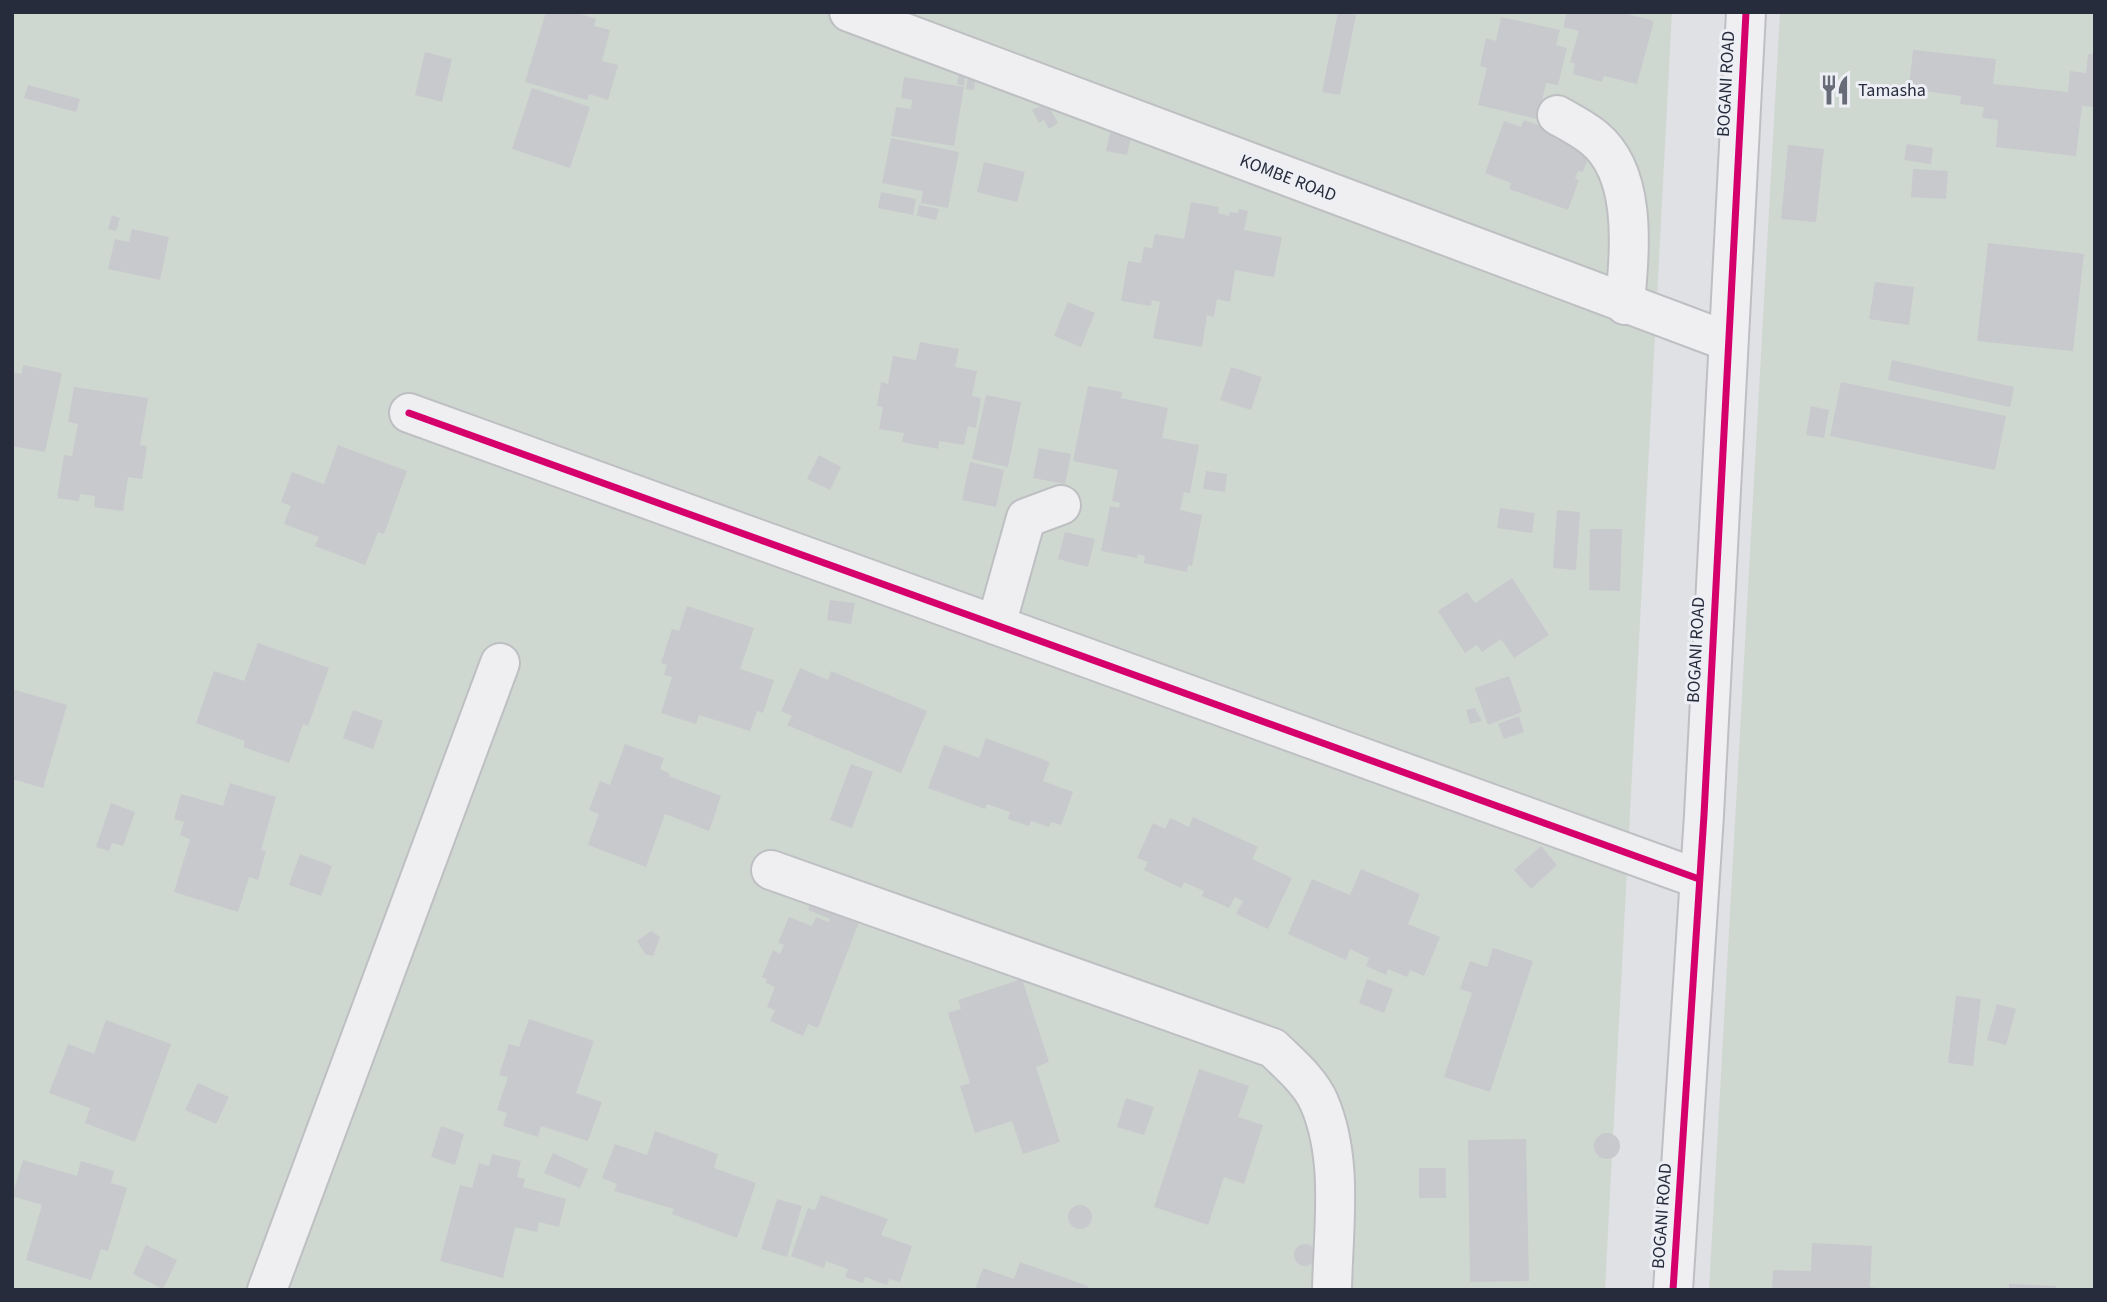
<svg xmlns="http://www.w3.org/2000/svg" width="2107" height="1302" viewBox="0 0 2107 1302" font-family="'Source Sans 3',sans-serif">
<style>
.green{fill:#cfd8d0}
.building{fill:#c8c9cd}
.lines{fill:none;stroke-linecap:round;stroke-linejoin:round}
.minor-casing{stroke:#bebfc3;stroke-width:42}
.minor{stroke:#efeff2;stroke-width:38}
.cycleway-casing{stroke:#edeff5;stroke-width:11}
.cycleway{stroke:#d6006c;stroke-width:7}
.labels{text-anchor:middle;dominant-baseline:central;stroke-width:6;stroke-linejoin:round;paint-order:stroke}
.street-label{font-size:18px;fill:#272c3d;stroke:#edeff5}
.poi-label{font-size:18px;fill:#272c3d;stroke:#edeff5;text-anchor:start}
</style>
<rect width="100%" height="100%" fill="#e0e1e5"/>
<g class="green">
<path d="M12 12H1672L1605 1290H12Z"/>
<path d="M1780 12H2095V1290H1709Z"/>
</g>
<g class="building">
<path d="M546 12H575L596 19 594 26 610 30 602 61 618 65 608 100 589 94 587 100 525 82Z"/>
<path d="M1338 12 1356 15 1340 95 1322 92Z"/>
<path d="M1567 12H1620L1654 21 1637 84 1604 76 1602 82 1573 74 1575 64 1570 62 1579 31 1563 27Z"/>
<path d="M1501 17 1560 30 1556 45 1567 48 1558 85 1546 83 1538 119 1478 105 1487 68 1480 66 1486 38 1496 41Z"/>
<path d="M1913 50 1996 59 1993 84 2068 92 2070 71 2086 73 2088 54H2095V107L2082 106 2076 156 1996 147 1998 120 1982 118 1984 107 1960 104 1961 96 1909 89Z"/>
<path d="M425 52 452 59 442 102 415 95Z"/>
<path d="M959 75 965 76 964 86 957 84Z"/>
<path d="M968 76 976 77 974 90 966 89Z"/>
<path d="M904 77 964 87 954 146 891 136 896 107 911 109 912 100 901 98Z"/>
<path d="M28 85 80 99 76 112 24 98Z"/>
<path d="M532 88 590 107 570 168 512 149Z"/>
<path d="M1047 103 1058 123 1049 129 1044 120 1039 123 1032 110Z"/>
<path d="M1524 120 1558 132 1555 139 1590 152 1583 172 1578 171 1575 179 1579 180 1568 210 1509 189 1511 183 1485 173 1504 121 1521 127Z"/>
<path d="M1110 133 1131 136 1127 155 1106 151Z"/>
<path d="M891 138 959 152 948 208 921 203 923 191 882 183Z"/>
<path d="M1907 144 1933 148 1931 164 1904 160Z"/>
<path d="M1788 145 1824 149 1816 222 1781 219Z"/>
<path d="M984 162 1025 172 1017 202 977 192Z"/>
<path d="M1913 169 1948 171 1946 199 1911 197Z"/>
<path d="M881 192 916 199 913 215 878 208Z"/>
<path d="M1191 202 1219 207 1218 213 1229 216 1230 212 1238 213 1239 209 1248 211 1244 230 1282 237 1274 277 1235 270 1230 302 1217 299 1214 317 1207 315 1202 347 1153 338 1160 302 1152 300 1151 306 1121 301 1128 261 1141 263 1144 247 1152 248 1155 234 1184 239Z"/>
<path d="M919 205 939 209 936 220 917 216Z"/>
<path d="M112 215 120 218 116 231 108 229Z"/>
<path d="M132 229 169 237 160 280 108 269 115 239 129 242Z"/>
<path d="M1988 243 2084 254 2073 351 1977 341Z"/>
<path d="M1875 282 1914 287 1909 325 1869 319Z"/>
<path d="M1068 302 1095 313 1081 347 1054 336Z"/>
<path d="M920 342 959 349 955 367 977 371 972 396 981 398 976 428 968 426 964 445 939 441 938 449 902 442 904 433 879 429 883 407 877 406 881 382 888 384 893 356 916 360Z"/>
<path d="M1892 360 2014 387 2010 407 1888 380Z"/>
<path d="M23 365 62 373 45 452 12 446V372L22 374Z"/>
<path d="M1231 367 1262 377 1251 410 1220 400Z"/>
<path d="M1841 382 2006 416 1995 470 1830 436Z"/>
<path d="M1088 386 1122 392 1121 398 1168 408 1162 438 1199 445 1190 493 1184 492 1180 510 1202 515 1192 566 1188 565 1187 572 1144 563 1145 556 1138 554 1137 558 1101 551 1110 506 1119 508 1120 503 1112 501 1118 470 1073 461Z"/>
<path d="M74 387 148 398 140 445 147 446 142 479 128 477 123 511 94 507 95 496 80 494 79 501 57 498 64 455 72 456 78 424 68 422Z"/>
<path d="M986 395 1021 402 1008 467 972 459Z"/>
<path d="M1811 406 1829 410 1824 438 1806 435Z"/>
<path d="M338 445 407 471 384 534 378 532 365 565 315 546 319 537 284 524 291 506 281 502 292 472 324 484Z"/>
<path d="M1039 448 1071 454 1065 484 1033 478Z"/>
<path d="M819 455 841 467 830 490 807 479Z"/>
<path d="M970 462 1004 470 996 507 962 500Z"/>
<path d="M1206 471 1227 474 1225 492 1203 489Z"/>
<path d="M1500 508 1535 513 1532 533 1497 528Z"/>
<path d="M1557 510 1580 512 1576 570 1553 568Z"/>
<path d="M1590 529H1622L1620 591 1589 590Z"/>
<path d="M1065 532 1095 539 1088 567 1058 559Z"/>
<path d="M1512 578 1549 635 1514 658 1501 639 1482 652 1477 645 1465 653 1438 611 1467 592 1475 603Z"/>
<path d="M830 600 855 603 851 624 827 620Z"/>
<path d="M687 606 754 628 740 669 774 680 763 713 757 711 750 731 699 715 696 724 661 713 672 677 664 675 667 665 661 663 672 629 679 631Z"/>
<path d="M258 643 329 668 308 726 303 724 289 763 243 747 245 741 196 723 214 671 244 681Z"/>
<path d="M800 668 828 680 831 671 927 711 901 773 787 725 792 716 781 711Z"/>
<path d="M1509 676 1522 712 1488 725 1475 688Z"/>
<path d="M12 689 67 705 43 788 12 779Z"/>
<path d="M1475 708 1482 721 1470 724 1466 710Z"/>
<path d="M353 710 383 721 373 749 343 738Z"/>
<path d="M1519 716 1524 732 1504 739 1498 724Z"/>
<path d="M986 738 1050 762 1043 781 1073 792 1061 825 1051 822 1049 827 1031 821 1029 826 1008 819 1010 812 987 804 985 809 928 788 944 745 979 758Z"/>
<path d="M625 744 664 758 660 769 670 774 669 776 721 796 709 831 665 814 646 867 588 845 599 814 589 810 600 781 610 785Z"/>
<path d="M851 764 873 772 852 828 830 820Z"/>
<path d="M230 783 276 797 261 850 266 851 258 880 249 877 238 912 174 892 190 839 180 835 184 822 174 819 181 794 223 806Z"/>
<path d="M111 803 135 812 123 846 112 843 109 851 96 847Z"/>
<path d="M1193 817 1258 847 1252 859 1292 878 1268 929 1236 914 1243 901 1235 897 1229 908 1202 896 1204 891 1184 882 1181 888 1144 870 1148 862 1137 858 1153 823 1165 829 1170 818 1189 827Z"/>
<path d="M1541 846 1557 865 1531 889 1514 870Z"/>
<path d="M300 854 332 866 321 896 289 885Z"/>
<path d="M1361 869 1420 894 1408 924 1440 937 1424 976 1410 970 1407 977 1388 969 1386 975 1366 966 1369 958 1350 949 1346 960 1288 934 1312 879 1350 895Z"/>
<path d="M817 889 864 909 818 1028 808 1024 803 1036 770 1021 775 1010 767 1007 775 987 766 983 767 979 762 977 773 950 780 954 784 945 778 943 789 917 812 926 816 917 829 922 830 919 808 910Z"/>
<path d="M651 931 660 937 653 956 645 954 637 941Z"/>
<path d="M1493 948 1533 961 1490 1092 1444 1077 1472 993 1460 989 1470 961 1487 967Z"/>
<path d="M1022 979 1049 1062 1036 1067 1060 1142 1023 1154 1012 1121 975 1133 960 1086 970 1083 948 1013 961 1009 958 1000Z"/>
<path d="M1367 979 1393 989 1384 1013 1359 1003Z"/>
<path d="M1956 996 1981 999 1973 1066 1948 1063Z"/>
<path d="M1997 1004 2016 1009 2006 1045 1987 1040Z"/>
<path d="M529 1019 594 1041 576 1093 602 1102 588 1141 541 1126 538 1137 503 1126 507 1113 497 1110 508 1077 499 1075 509 1044 519 1047Z"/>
<path d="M106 1020 171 1044 135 1142 85 1123 90 1108 49 1093 68 1044 94 1054Z"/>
<path d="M1199 1069 1249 1086 1238 1117 1263 1125 1244 1184 1224 1177 1208 1225 1154 1207Z"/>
<path d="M198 1083 229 1097 216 1124 185 1110Z"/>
<path d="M1126 1098 1154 1107 1144 1135 1117 1127Z"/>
<path d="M441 1126 464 1134 455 1165 431 1157Z"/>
<path d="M655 1131 718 1154 714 1168 756 1183 737 1238 672 1214 674 1209 614 1191 617 1184 602 1178 615 1144 647 1155Z"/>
<circle cx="1607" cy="1146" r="13"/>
<path d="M1526 1139 1529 1281 1470 1282 1468 1140Z"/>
<path d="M553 1153 588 1169 580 1188 544 1173Z"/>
<path d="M492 1154 521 1161 517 1177 525 1179 523 1187 566 1199 559 1227 539 1222 537 1232 515 1227 503 1278 440 1261 460 1185 472 1188 479 1163 489 1166Z"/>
<path d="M23 1160 77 1176 81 1161 114 1171 111 1183 127 1188 108 1251 101 1249 91 1280 26 1260 42 1205 12 1196Z"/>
<rect x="1419" y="1168" width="27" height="30"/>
<path d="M821 1195 888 1219 881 1235 912 1246 900 1282 889 1279 887 1285 865 1277 863 1283 845 1277 848 1269 826 1261 824 1268 791 1256 808 1208 815 1210Z"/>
<path d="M777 1199 802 1206 787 1257 761 1249Z"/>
<circle cx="1080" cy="1217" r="12"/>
<path d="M1812 1243 1872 1246 1870 1287 1891 1290H1772L1773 1270 1811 1271Z"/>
<circle cx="1305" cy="1255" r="11"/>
<path d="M146 1245 177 1260 163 1289 133 1274Z"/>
<path d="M1020 1262 1088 1286 1087 1290H975L983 1268 1014 1279Z"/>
<path d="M2009 1284 2056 1286 2055 1290H2009Z"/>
</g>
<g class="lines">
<g class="minor-casing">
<g id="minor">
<path d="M849 12 1727 341"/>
<path d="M1557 115C1569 122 1583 129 1594 138 1639 175 1629 254 1625 305"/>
<path d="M409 413 1699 879"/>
<path d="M996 625 1026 518 1061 505"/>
<path d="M771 870 1273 1048C1289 1064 1310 1081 1319 1102 1344 1160 1333 1229 1332 1290"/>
<path d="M267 1290 500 663"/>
<path d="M1673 1290 1704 815 1746 12"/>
</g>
</g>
<use href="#minor" class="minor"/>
<g class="cycleway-casing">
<g id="cycleway">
<path d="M409 413 1699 879"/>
<path d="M1673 1290 1704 815 1746 12"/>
</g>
</g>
<use href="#cycleway" class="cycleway"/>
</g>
<defs>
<g id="restaurant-bare" transform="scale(2.415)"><path d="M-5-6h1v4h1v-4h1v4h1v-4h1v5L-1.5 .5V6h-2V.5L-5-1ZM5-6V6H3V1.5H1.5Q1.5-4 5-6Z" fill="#686b78" stroke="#edeff5" stroke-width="2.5" paint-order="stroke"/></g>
</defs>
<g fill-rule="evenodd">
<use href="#restaurant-bare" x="1835" y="90"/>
</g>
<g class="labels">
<g class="street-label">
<text transform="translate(1726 84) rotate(-87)">BOGANI ROAD</text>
<text transform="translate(1288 178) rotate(21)">KOMBE ROAD</text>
<text transform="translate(1696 650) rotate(-87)">BOGANI ROAD</text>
<text transform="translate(1662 1216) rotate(-86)">BOGANI ROAD</text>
</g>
<g class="poi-label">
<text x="1858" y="90">Tamasha</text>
</g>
</g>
<rect width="2107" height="1302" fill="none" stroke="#272c3d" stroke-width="28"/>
</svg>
